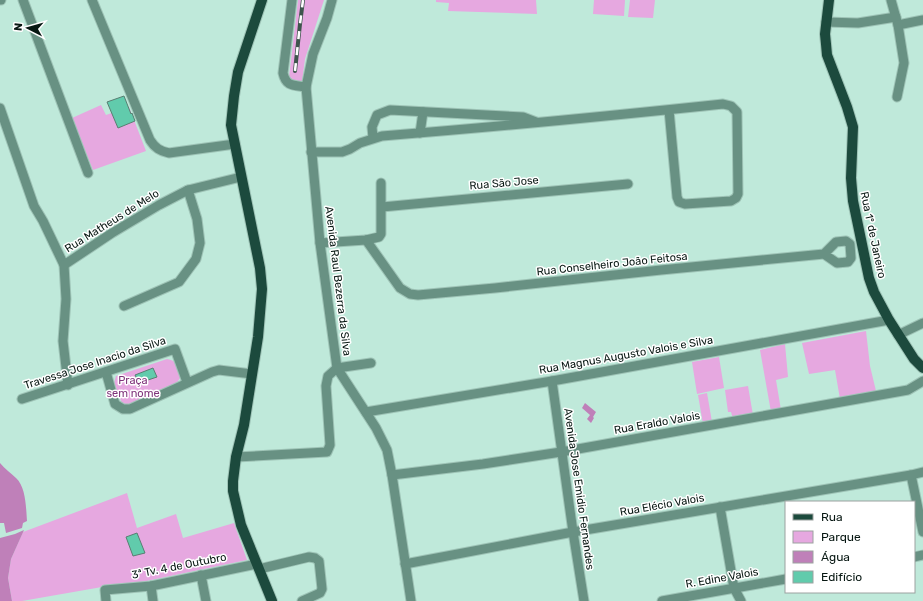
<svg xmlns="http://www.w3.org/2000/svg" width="923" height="601" viewBox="0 0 923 601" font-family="Rubik,sans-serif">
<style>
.green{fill:#e6a8e0}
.water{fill:#bf80b9}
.building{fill:#61cbac;stroke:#587f72}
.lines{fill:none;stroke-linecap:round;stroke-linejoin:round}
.minor-casing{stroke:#9ec3b6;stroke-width:11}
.major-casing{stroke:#9ec3b6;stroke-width:12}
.minor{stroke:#689183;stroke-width:9}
.major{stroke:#1c4a3d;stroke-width:10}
.rail-casing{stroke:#3e554d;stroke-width:4}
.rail{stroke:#fff;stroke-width:2.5;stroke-dasharray:8;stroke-linecap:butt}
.labels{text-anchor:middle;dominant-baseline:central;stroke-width:3;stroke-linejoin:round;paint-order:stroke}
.street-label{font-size:11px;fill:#071712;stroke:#fff}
.park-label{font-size:11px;fill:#7e327a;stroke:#fff}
</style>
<rect width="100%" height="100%" fill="#bfe9da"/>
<g class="green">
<path d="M298 0H324L305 59 302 82 297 83 289 77Z"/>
<path d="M436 0H536L537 14 448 11 449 3 436 2Z"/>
<path d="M594 0H625L624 16 593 14Z"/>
<path d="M630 0H655L653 18 628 17Z"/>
<path d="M101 105 106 115 129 107 146 151 93 170 72 118Z"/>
<path d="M866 331 870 366 876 391 840 399 835 370 809 374 802 343Z"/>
<path d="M785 344 788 377 776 380 781 410 771 412 760 350Z"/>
<path d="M719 357 724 388 697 394 692 362Z"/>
<path d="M167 359C176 360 179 367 182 375L176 384 129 405 122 403 114 383 116 376Z"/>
<path d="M748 386 753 415 733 419 731 412H728L725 390Z"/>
<path d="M707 393 712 422 703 424 698 395Z"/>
<path d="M127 493 137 528 176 514 183 538 234 523 247 560 132 584 102 587 22 601H12L8 578 11 559 23 532Z"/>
</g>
<g class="water">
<path d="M585 403 596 412 593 417 594 418 591 423 587 419 590 415 582 408Z"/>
<path d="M0 463C5 469 11 473 16 478 26 487 26 508 27 521L23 523 22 528 6 533 4 523H0Z"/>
<path d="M24 530 11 559 8 578 12 601H0V538L15 534Z"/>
</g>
<g class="building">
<path d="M124 96 131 114 132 113 135 121 118 128 107 102Z"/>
<path d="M153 368 157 377 139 383 135 375Z"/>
<path d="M137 533 145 553 133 556 126 537Z"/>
</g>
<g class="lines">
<g class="minor-casing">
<g id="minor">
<path d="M0 0H1"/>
<path d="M23 0 88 173"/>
<path d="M92 0 150 140C155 148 160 151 169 153L235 144"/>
<path d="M292 0 283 73C286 87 294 85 306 87"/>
<path d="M332 0 327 18 313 54 306 87 320 243 337 368 376 428 387 450 392 475 411 601"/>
<path d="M891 0 898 25 923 20"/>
<path d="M826 22 858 23 896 17"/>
<path d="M897 97 904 63 898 25"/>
<path d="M0 108 34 206 43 221 64 265 66 299 63 341 68 385"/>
<path d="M420 133 423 112"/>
<path d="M373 138 372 127 377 115 390 110 523 117 536 122"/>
<path d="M311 152H342L350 149 360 143 382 136C496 127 609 116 723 104L731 106 737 112 738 194 736 198 731 201 685 204 679 202 677 197 669 110"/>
<path d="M382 207 628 184"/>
<path d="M366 240 400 288 410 294 418 295 495 288 661 270 824 254 836 242 846 241 850 244 851 258 848 262 837 263 824 254"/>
<path d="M320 243 366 240 379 237 381 234V183"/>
<path d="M64 265 112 233 159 205 188 190 241 177"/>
<path d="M124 306 179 282 196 259 200 243 197 219 188 190"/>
<path d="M898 335 923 323"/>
<path d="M106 372 115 404 123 409H130L212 372 219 370 252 374"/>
<path d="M552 381 573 532 584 601"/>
<path d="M22 399 175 349 187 382"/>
<path d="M366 412 552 381 889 320"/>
<path d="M236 457 327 452 330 445 326 386 328 376 337 368 371 363"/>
<path d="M392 475 483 464 561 452 908 390 923 381"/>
<path d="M911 475 923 532"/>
<path d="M720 507 734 588 741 601"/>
<path d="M914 557 923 555"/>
<path d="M405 564 573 532 911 475 923 472"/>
<path d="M259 569 309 557 315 558 319 561 322 589 320 593 302 601"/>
<path d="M201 575 206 601"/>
<path d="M151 586 153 601"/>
<path d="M106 601 105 590 151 586 257 564"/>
<path d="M662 601 786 579"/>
</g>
</g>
<g class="major-casing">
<g id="major">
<path d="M262 0 238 72 234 96 231 125 260 268 262 289 258 337 244 425 236 457 233 481V491L241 525 272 601"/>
<path d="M829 0 825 34 826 44 827 55 847 107 853 127 851 178 853 201 869 278 874 292 889 320 914 359 923 368"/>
</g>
</g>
<use href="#minor" class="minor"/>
<use href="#major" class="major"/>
<g class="rail-casing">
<path id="rail" d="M295 71 300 24 303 0"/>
</g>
<use href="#rail" class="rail"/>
</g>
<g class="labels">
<g class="street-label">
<text transform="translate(504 183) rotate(-5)">Rua São Jose</text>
<text transform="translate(112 221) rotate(-32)">Rua Matheus de Melo</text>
<text transform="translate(873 235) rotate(78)">Rua 1º de Janeiro</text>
<text transform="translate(612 264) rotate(-6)">Rua Conselheiro João Feitosa</text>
<text transform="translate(338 281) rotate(83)">Avenida Raul Bezerra da Silva</text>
<text transform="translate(626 355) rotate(-10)">Rua Magnus Augusto Valois e Silva</text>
<text transform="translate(95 363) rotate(-18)">Travessa Jose Inacio da Silva</text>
<text transform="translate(657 423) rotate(-10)">Rua Eraldo Valois</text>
<text transform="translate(579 489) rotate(82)">Avenida Jose Emidio Fernandes</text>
<text transform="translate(662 505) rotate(-10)">Rua Elécio Valois</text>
<text transform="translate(179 566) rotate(-11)">3ª Tv. 4 de Outubro</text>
<text transform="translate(722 578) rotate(-10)">R. Edine Valois</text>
</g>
<g class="park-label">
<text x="133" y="380">Praça<tspan x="133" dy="13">sem nome</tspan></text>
</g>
</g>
<rect x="785" y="501" width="130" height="92" fill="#ffffff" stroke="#9ca2a0"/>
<rect x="793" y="514" width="20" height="6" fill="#1c4a3d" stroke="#9ca2a0"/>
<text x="821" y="521" font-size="12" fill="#071712">Rua</text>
<rect x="793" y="531" width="20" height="12" fill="#e6a8e0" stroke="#9ca2a0"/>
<text x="821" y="541" font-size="12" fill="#071712">Parque</text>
<rect x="793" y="551" width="20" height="12" fill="#bf80b9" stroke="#9ca2a0"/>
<text x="821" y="561" font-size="12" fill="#071712">Água</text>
<rect x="793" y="571" width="20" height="12" fill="#61cbac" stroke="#9ca2a0"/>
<text x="821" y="581" font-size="12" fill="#071712">Edifício</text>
<g transform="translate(28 28) rotate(276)" stroke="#ffffff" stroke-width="3" paint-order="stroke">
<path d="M0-3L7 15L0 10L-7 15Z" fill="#071712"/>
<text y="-6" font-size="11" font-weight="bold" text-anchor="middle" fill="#071712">N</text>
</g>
</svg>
